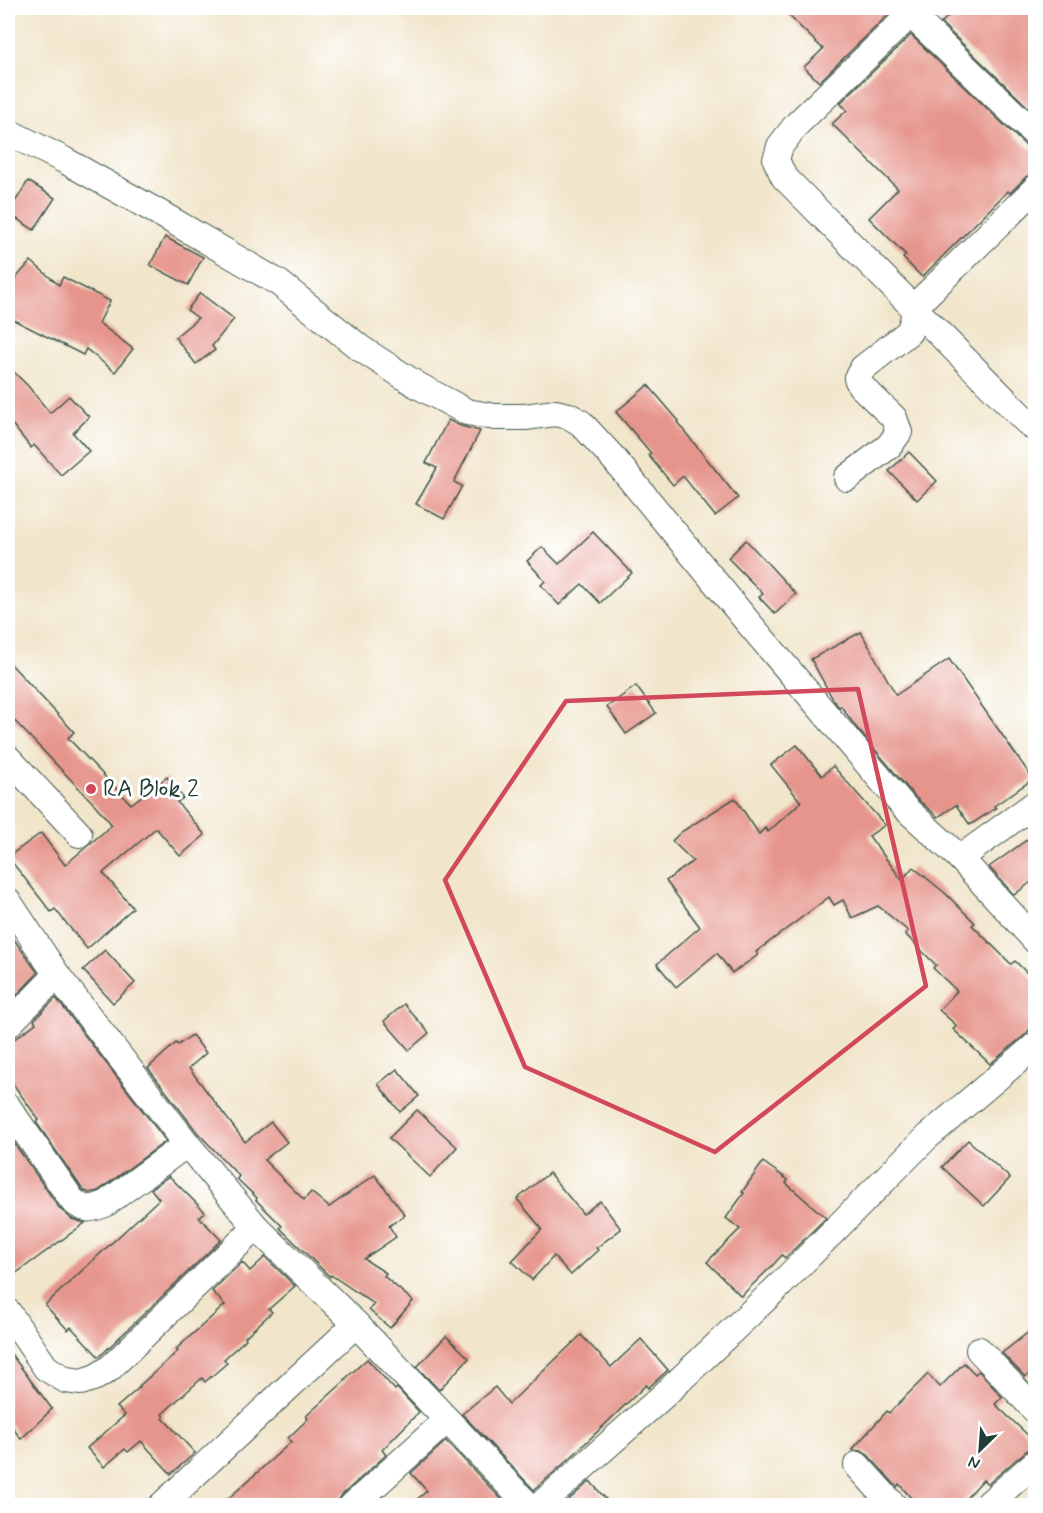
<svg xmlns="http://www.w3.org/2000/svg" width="1043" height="1513" viewBox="0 0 1043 1513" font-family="Mynerve,sans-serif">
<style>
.building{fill:#e6958c}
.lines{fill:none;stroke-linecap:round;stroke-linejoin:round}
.street-casing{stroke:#3e564a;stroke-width:28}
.street{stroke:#fff;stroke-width:26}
.marked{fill:none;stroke:#d1495b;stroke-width:4.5;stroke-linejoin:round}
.poi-dot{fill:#d1495b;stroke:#fff;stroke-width:2}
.labels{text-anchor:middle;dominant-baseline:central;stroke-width:6;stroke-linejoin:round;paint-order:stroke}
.poi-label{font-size:24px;fill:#1f3d34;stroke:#fff;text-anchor:start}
</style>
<rect width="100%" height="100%" fill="#fff"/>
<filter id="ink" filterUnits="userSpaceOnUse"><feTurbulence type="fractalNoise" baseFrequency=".0167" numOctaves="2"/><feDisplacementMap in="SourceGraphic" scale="12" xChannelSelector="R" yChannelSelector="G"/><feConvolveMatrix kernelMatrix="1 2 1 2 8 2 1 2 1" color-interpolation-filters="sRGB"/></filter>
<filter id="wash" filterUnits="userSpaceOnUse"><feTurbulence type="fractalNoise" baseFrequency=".008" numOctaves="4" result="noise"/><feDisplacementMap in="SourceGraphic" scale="24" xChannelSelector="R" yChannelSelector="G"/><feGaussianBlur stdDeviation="1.35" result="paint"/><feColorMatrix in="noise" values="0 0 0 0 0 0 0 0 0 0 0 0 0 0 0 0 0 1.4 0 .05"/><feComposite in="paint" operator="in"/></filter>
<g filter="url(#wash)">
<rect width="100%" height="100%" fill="#f1e5ca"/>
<g id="blocks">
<g class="building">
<path d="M781 8H887L890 13 819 82 804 67 823 49Z"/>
<path d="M957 8H1035V114L941 23Z"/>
<path d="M911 35 1026 146 1032 149 1035 150V173L1026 177 1010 193 1008 191 922 277 903 258 906 255 869 218 898 189 832 124 847 110 840 103Z"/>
<path d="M28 181 55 198 34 230 8 213Z"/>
<path d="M165 237 203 257 188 285 150 265Z"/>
<path d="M31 261 59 285 63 277 110 301 99 323 133 349 115 372 86 349 83 355 8 317V287Z"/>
<path d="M200 293 234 319 212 346 215 350 196 364 175 337 198 318 187 310Z"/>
<path d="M8 366 28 386 50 413 69 396 89 417 73 433 89 451 61 475 34 445 31 448 8 419Z"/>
<path d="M648 385 679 421 677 422 738 498 715 516 683 476 673 485 648 455 651 453 616 412Z"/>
<path d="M448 420 461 426 480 431 454 482 462 486 444 519 416 504 437 468 426 463Z"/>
<path d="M909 452 937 481 917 500 889 471Z"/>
<path d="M593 532 632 573 600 603 582 584 559 605 541 585 545 581 527 561 542 547 559 564Z"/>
<path d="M746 540 796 594 775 614 759 597 763 594 728 558Z"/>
<path d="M861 632 896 695 949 659 1033 779 994 806 996 808 970 825 956 805 938 817 916 798 855 726 841 706 839 707 834 701 811 659Z"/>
<path d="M8 661 74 732 68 738 131 804 167 777 183 798 177 802 205 835 180 856 156 828 103 873 133 908 87 949 55 909 51 912 8 857 41 833 65 865 112 825 96 806 8 714Z"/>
<path d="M636 686 656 713 626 734 607 707Z"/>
<path d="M797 745 822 776 833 766 885 825 869 836 902 880 913 867 945 893 975 923 972 925 1011 964 1015 961 1035 981V1022L1026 1034 990 1064 953 1029 957 1026 939 1010 957 991 933 968 936 965 905 934 908 931 878 906 852 918 843 900 834 905 829 897 756 952 758 955 732 973 717 953 676 987 657 964 700 927 666 881 693 861 672 841 681 832 735 798 759 834 765 828 768 832 801 802 771 765Z"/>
<path d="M1035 834V879L1014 895 989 867Z"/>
<path d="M8 931 38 973 16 996 8 985Z"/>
<path d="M105 950 135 983 113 1003 83 970Z"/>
<path d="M56 998 166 1141 98 1191 89 1193 83 1190 36 1122 39 1120 8 1077V1044L36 1023 34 1020Z"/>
<path d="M404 1004 429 1033 409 1050 384 1021Z"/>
<path d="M192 1035 206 1053 189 1068 245 1142 271 1122 287 1142 264 1160 304 1200 311 1192 329 1207 375 1175 405 1215 389 1226 396 1237 364 1259 386 1273 384 1276 413 1301 390 1328 369 1310 374 1304 331 1275 330 1277 280 1228 282 1226 256 1200 257 1198 237 1179 239 1176 197 1132 148 1068 176 1043 178 1045Z"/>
<path d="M397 1069 419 1096 400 1112 378 1084Z"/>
<path d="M417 1110 457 1147 430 1177 389 1138Z"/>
<path d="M12 1140 60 1209 72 1219 85 1223 8 1279V1143Z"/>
<path d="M968 1140 1010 1178 984 1206 942 1167Z"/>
<path d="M763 1162 788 1180 786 1183 826 1218 785 1258 782 1255 773 1265 741 1296 707 1262 740 1229 726 1218 744 1193 742 1192Z"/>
<path d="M549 1173 583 1214 600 1201 621 1229 596 1248 598 1250 571 1275 554 1256 532 1280 512 1261 542 1229 517 1199Z"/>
<path d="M169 1176 205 1212 199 1217 221 1240 99 1357 71 1327 68 1330 45 1305 159 1199 151 1189Z"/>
<path d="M265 1257 295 1286 269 1309 272 1312 245 1337 246 1339 224 1359 227 1363 205 1382 202 1378 162 1414 164 1417 163 1418 195 1453 171 1474 141 1441 128 1452 125 1449 104 1467 87 1448 125 1415 117 1407 140 1387 139 1386 178 1351 176 1349 225 1305 212 1291 242 1262 250 1271Z"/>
<path d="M1035 1327V1369L1025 1377 1002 1353Z"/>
<path d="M581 1335 611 1367 641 1339 668 1370 648 1388 646 1385 569 1459 534 1490 462 1414 495 1387 509 1404Z"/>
<path d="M446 1336 469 1358 439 1390 417 1367Z"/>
<path d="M8 1350 52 1409 21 1439 8 1421Z"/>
<path d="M367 1359 395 1390 397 1388 419 1412 382 1450 386 1455 342 1495 338 1501 337 1506H220L291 1442 288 1438 308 1419 306 1416 346 1380 345 1379Z"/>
<path d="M964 1363 975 1374 979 1371 1002 1397 995 1404 1035 1442V1446L1026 1451 988 1484 983 1480 959 1506H918L899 1484 897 1487 868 1455 861 1451 852 1450 887 1411 889 1413 928 1374 940 1387Z"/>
<path d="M446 1441 508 1506H409L427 1491 411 1473Z"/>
<path d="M590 1481 612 1506H562Z"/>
</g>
</g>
</g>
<g filter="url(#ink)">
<use href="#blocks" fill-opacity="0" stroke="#3e564a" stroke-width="1.5"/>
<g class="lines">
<g class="street-casing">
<g id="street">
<path d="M904 8 1036 135"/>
<path d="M917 8 797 124 780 146 776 160 784 177 1027 422 1036 429"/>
<path d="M8 132 64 160 161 214 279 283 360 348 417 385 467 412 495 417H525L555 413 569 416 581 423 614 459 747 621 905 808 960 858 1036 941"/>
<path d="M847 478 889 446 899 432 894 418 860 385 857 378 863 368 909 332 914 318 913 308 1036 188"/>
<path d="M8 758 79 834"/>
<path d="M960 858 1036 803"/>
<path d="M8 901 57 975 187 1144 256 1227 356 1324"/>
<path d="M8 1025 57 975"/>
<path d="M8 1107 72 1200C85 1211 89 1210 105 1204L187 1144"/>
<path d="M8 1312 46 1368 66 1380 81 1382 96 1377 109 1369 256 1227"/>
<path d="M979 1350 1036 1411"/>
<path d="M857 1465 894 1506"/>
<path d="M161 1506 356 1324 529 1506"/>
<path d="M352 1506 447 1420"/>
<path d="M539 1506 663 1396 781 1284 927 1137 1036 1045"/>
<path d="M986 1506 1036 1462"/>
</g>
</g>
<use href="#street" class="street"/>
</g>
</g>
<path class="marked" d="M858 689 926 986 715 1152 525 1067 445 880 566 701Z"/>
<circle class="poi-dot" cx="91" cy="789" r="6"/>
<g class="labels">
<g class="poi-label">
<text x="103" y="789">RA Blok 2</text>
</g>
</g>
<rect width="1043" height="1513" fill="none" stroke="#fff" stroke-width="30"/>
<g transform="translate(980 1450) rotate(205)" stroke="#ffffff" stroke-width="4.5" paint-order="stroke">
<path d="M0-4.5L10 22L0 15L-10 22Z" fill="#1f3d34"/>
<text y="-9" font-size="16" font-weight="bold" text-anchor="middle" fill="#1f3d34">N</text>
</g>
</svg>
